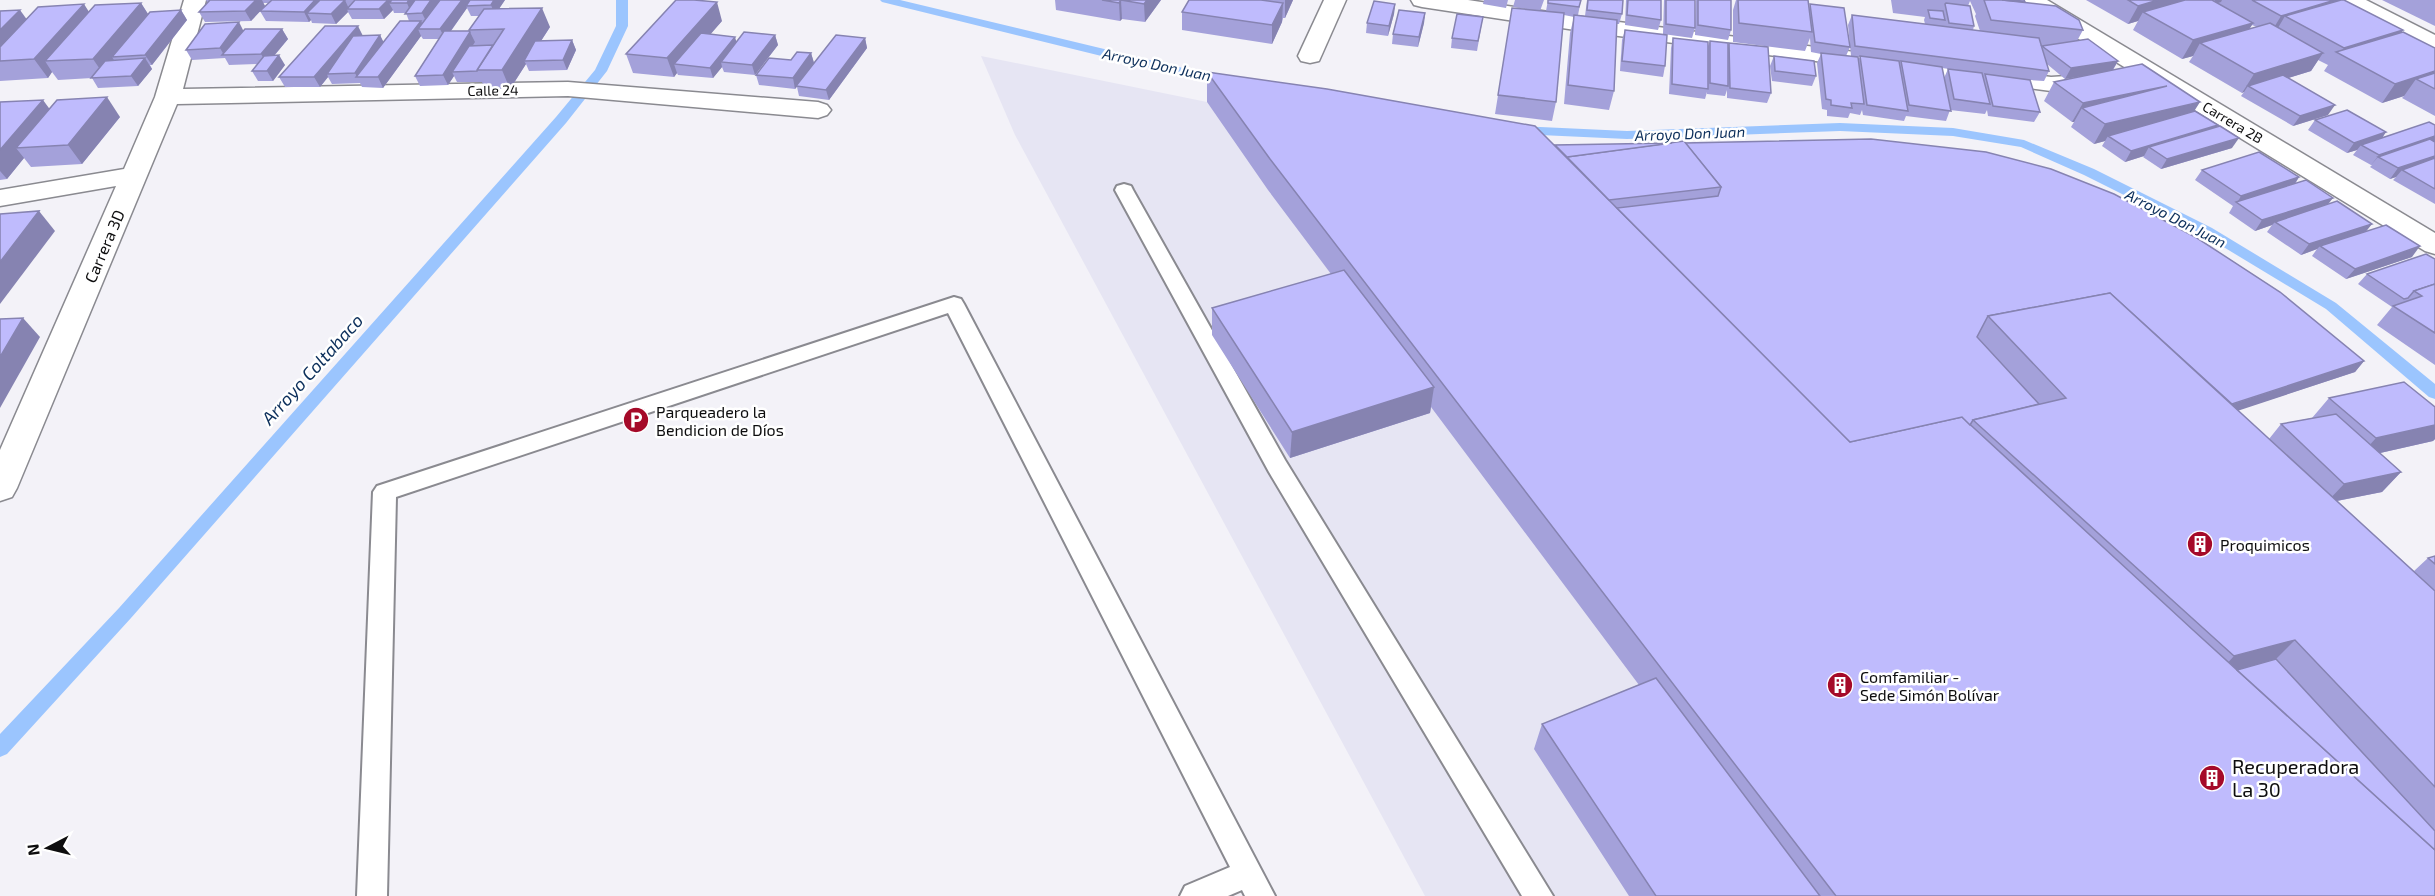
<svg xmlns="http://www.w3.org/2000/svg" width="2435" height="896" viewBox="0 0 2435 896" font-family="'Exo 2',sans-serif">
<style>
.built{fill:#e6e5f3}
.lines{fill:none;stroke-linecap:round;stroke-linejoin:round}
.stream{fill:#9bc5fe;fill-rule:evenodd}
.lane-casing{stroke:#8a8a90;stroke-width:4}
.street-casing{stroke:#8a8a90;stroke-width:3}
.lane{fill:#fff;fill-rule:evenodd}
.street{fill:#fff;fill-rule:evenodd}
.wall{fill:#a4a1da;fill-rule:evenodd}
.shaded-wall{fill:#8683b1}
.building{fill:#bfbbfd;stroke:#8683b1;stroke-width:1.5}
.labels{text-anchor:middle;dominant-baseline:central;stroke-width:5;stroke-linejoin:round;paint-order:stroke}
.far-street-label{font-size:14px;fill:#0d0d0e;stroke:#fff}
.far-water-label{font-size:15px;font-style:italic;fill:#0c2f5b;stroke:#fff}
.street-label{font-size:16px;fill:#0d0d0e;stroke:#fff}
.poi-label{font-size:16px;fill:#0d0d0e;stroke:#fff;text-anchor:start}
.water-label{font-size:18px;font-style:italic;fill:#0c2f5b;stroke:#fff}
.near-poi-label{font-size:20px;fill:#0d0d0e;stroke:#fff;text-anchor:start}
</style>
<rect width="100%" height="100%" fill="#f3f2f8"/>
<path class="built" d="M981 56 1207 102 1798 896H1425L1015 135Z"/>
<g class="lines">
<g class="stream">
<path d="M616 0H628V26L607 71 566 123 131 618 7 754 0 757V734L119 608 556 117 595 70 616 26Z"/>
<path d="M880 0H900L1183 68 1228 75 1234 79 1228 83 1183 76 882 2Z"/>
<path d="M1840 123 1953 128 2024 140 2094 169 2212 228 2336 303 2435 384V399L2429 397 2326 309 2202 234 2084 175 2021 147 1953 136 1840 131 1627 139 1520 134 1514 130 1520 126 1627 131Z"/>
</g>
<g class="lane-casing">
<g id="lane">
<path d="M1124 184 1131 186 1133 190 1285 460 1553 896H1522L1269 472 1115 190 1117 186Z"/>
<path d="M954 297 961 299 964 304 1275 896H1245L1242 890 1228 896H1180L1185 886 1230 867 948 313 396 497 387 896H357L373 492 377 486Z"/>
</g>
</g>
<g class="street-casing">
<g id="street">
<path d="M184 0H206L183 89 568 82 818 102 827 105 831 110 827 115 818 118 568 96 177 104 17 488 12 497 0 501V450L116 186 0 206V190L124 169 155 97Z"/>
<path d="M1324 0H1346L1319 61 1310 63 1301 61 1298 56Z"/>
<path d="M1411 0H1468L1595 19 2051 77 2098 74 2107 76 2110 81 2107 86 2051 91 1595 33 1422 7 1414 5Z"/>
<path d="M2020 0H2047L2435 233V254L2425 251 2023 5Z"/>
<path d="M2337 0H2366L2435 35V51L2427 49 2340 5Z"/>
</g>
</g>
<use href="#lane" class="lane"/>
<use href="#street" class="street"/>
</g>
<g class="wall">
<path d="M206 0H505L499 8 550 27 541 41 572 40 576 50 567 70 529 71 526 64 510 89H485L482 82H457L454 76 448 85 420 86 415 76 439 39H423L421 36 383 88 362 87 360 83 332 84 328 77 320 87H285L279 77 363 36 380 35 383 42 409 21 406 13H394L393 10 384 19H352L348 12 336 24 312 23 311 20 309 22 266 21 260 11 269 3H263L265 6 251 21 205 22 199 12 209 2H207ZM467 8 471 16H479L469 30V31H451Z"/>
<path d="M1055 0H1161L1145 22 1122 19 1120 21 1056 10Z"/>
<path d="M1189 0H1293L1285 18H1283L1282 22 1272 44 1182 30V12Z"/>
<path d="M1484 0H1508L1506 8 1483 4Z"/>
<path d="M1515 0H1544L1540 11H1546L1548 0H1581L1578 15 1585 16 1587 0H1623L1622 14 1619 24H1617L1614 91 1609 110 1564 104 1570 33 1574 17 1564 15 1556 102 1552 121 1495 114 1512 8 1528 9 1513 7Z"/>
<path d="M1626 0H1661V20L1658 30 1625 25Z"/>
<path d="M1664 0H1695V28L1692 38 1663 34Z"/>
<path d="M1696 0H1731V30L1728 40 1695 35Z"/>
<path d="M1736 0H1808L1809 8 1810 4 1850 47 1846 56 1858 60 1860 57 1851 56 1848 25 1852 15 1925 24 1924 20 1925 17 1893 13 1891 0H2024L2025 2 2083 30 2077 41 2118 61 2113 70 2194 111 2217 127 2232 148 2161 169 2143 157 2144 156 2125 162 2102 146 2105 141 2094 144 2071 127 2074 122H2072L2044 101 2054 82 2092 74 2065 79 2047 64 2049 71 2044 81 2030 80 2040 112 2034 122 1988 116 1987 110 1985 114 1950 110 1946 121 1906 116 1904 121 1863 115 1862 110 1860 115 1850 113 1848 118 1827 116V110L1822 109 1817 63 1821 54 1811 52 1810 38 1805 51 1733 42V10ZM1970 1 1976 14 1975 16 1980 31 1973 30 1974 26 1968 6ZM1942 68 1956 70 1948 69 1944 78Z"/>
<path d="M2086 0H2344L2403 30 2401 33 2435 48V116L2402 98 2404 96 2382 103 2324 71 2328 65 2318 60 2311 71 2288 78 2328 115 2293 126 2241 96 2244 92 2242 93 2189 62 2193 56 2182 59 2133 30 2138 21 2128 24ZM2252 25 2257 27 2249 29Z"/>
<path d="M2382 0H2435V26Z"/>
<path d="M141 3 148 14 181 10 187 20 152 65H150L152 69 138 86 98 88 92 78 58 80 52 72 48 78 0 81V11L27 19 89 12Z"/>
<path d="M1395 4 1394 14 1388 36 1366 33 1367 23Z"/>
<path d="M1425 13 1424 23 1418 47 1392 44 1393 34Z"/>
<path d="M1483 17 1477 51 1451 48 1452 38Z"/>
<path d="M722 21 710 34 736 42 775 35 778 45 755 75 724 72 722 67 713 78 678 75 677 73 674 77 633 73 626 54Z"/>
<path d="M282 29 288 39 274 56 285 65 273 81H258L252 71 258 64 229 65 225 58 192 60 186 50 244 30Z"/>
<path d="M1625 30 1665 66 1663 77 1620 71 1622 40Z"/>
<path d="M865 38 867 48 829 100 799 96 797 87 795 89 759 85 756 75 811 53 814 63Z"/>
<path d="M1673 38 1708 46 1710 41 1728 48 1729 43 1771 93 1767 103 1727 98V90L1725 96 1707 94V92L1705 99 1669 94 1671 48Z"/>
<path d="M1774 56 1816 76 1812 86 1772 81 1770 66Z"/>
<path d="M1207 72 1555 145 1685 143 2364 361 2355 372 2238 410 2269 439 2281 424 2312 418 2329 398 2435 407V439L2433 441 2380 453 2401 472 2382 492 2337 501 2414 571 2428 558 2435 556V896H1629L1534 749 1542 724 1639 685 1431 407 1430 413 1290 458 1212 335V308L1331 274 1268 190 1207 102Z"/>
<path d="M0 102 50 109 120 117 82 164 31 167 24 158 7 179 0 180Z"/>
<path d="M2315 120 2383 137 2435 125V204L2393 180 2396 177 2390 179 2370 167 2372 165H2371L2353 155 2357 150 2347 153 2308 130Z"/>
<path d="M2202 170 2299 177 2295 184 2328 204 2366 231 2412 257 2346 279 2312 256 2317 249 2301 255 2267 232 2272 225 2255 231 2229 213 2233 206 2195 180Z"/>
<path d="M2435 259V365L2377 325 2392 307 2358 284 2367 274Z"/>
</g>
<g class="shaded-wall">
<path d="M256 0H262L265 6 251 21 245 11Z"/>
<path d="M315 0H329L307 13 311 20 309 22 304 12Z"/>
<path d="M345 0 349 9H347L348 12 336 24 331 14Z"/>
<path d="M388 0H402L389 3 393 10 384 19 379 9Z"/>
<path d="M409 0H423L411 13 407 3Z"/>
<path d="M431 0H443L427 23 422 13Z"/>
<path d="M462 0H473L466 6 467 8 445 39 440 29Z"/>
<path d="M494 0H505L495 15 491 5Z"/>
<path d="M1121 0 1122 19 1120 21 1119 3Z"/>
<path d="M1147 0H1161L1145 22 1144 4Z"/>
<path d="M1285 0H1293L1285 18Z"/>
<path d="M2158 0H2195L2143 12 2138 21 2128 24 2138 6Z"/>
<path d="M2215 0H2222L2221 2 2212 5Z"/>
<path d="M2335 0H2344L2285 16 2275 33 2270 34 2281 16Z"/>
<path d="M717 2 722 21 684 65 674 64 677 73 674 77 667 58Z"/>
<path d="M141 3 153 22 112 57 117 65 106 78 93 59Z"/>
<path d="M1283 3 1282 22 1272 44V25Z"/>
<path d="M84 4 96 23 45 61 52 72 48 78 34 59Z"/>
<path d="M1395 4 1394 14 1388 36 1389 26Z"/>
<path d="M542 8 550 27 528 61H524L526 64 510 89 502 70Z"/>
<path d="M20 10 33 28 0 61V30Z"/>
<path d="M181 10 187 20 152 65 145 55Z"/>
<path d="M1425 13 1424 23 1418 47 1419 37Z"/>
<path d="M421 21 425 29H418L421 36 383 88 378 77Z"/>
<path d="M239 22 244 32 224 55 220 48Z"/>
<path d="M2253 23 2242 42 2200 43 2193 56 2182 59 2193 40Z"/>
<path d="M358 26 363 36 327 74 328 77 320 87 314 77Z"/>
<path d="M282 29 288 39 267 64 261 54Z"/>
<path d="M2403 30 2390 49 2339 54 2344 48Z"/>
<path d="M470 32 475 42 456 72H452L454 76 448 85 443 75Z"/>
<path d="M380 35 385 45 357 77 355 73Z"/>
<path d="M775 35 778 45 755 75 752 65Z"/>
<path d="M735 37 738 47 721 62 722 67 713 78 710 68Z"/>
<path d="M865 38 867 48 829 100 826 90Z"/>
<path d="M572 40 576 50 567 70 563 60Z"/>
<path d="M811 53 814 63 795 89 793 78Z"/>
<path d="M2323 53 2311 71 2253 89 2248 86 2244 92 2242 93 2254 74Z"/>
<path d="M279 55 285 65 273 81 267 71Z"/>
<path d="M145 58 152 69 138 86 131 76Z"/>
<path d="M2118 61 2112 71 2065 79 2071 68Z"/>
<path d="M2435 71V86L2416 79 2404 96 2382 103 2395 84Z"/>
<path d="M2167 86 2082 108 2074 122H2072L2083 103Z"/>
<path d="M107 97 120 117 82 164 68 145Z"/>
<path d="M43 100 57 119 16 148 24 158 7 179 0 171V150Z"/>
<path d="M2200 102 2188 121 2108 136 2105 141 2094 144 2105 124Z"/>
<path d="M2335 105 2328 115 2293 126 2300 116Z"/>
<path d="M2218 125 2211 136 2149 147 2144 156 2125 162 2131 151Z"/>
<path d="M2386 132 2379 143 2361 145 2357 150 2347 153 2354 143Z"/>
<path d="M2435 136V143L2378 157 2371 165 2379 155Z"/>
<path d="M2239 138 2232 148 2161 169 2167 159Z"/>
<path d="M2435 156V163L2402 170 2396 177 2390 179 2398 168Z"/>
<path d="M2299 177 2292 188 2237 203 2241 196Z"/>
<path d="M2333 198 2325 208 2275 222 2272 225 2255 231 2262 220Z"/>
<path d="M39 211 55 231 0 304V262Z"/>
<path d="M2372 224 2364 234 2320 246 2317 249 2301 255 2309 244Z"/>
<path d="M2420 246 2412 257 2346 279 2355 269Z"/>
<path d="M23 318 40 337 0 408V357Z"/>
<path d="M2364 361 2355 372 2216 418 2224 407Z"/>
<path d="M1434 387 1430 413 1290 458 1292 432Z"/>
<path d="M2435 425V439L2433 441 2358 458 2376 438Z"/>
<path d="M2401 472 2382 492 2326 503 2344 484Z"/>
<path d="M2295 640 2265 670 2210 682 2234 656Z"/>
</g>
<g class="building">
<path d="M210 0H256L245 11 199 12Z"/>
<path d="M272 0H315L304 12 260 11Z"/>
<path d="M320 0H345L331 14 307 13Z"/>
<path d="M355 0H388L379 9H347Z"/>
<path d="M392 0H409L407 3H389Z"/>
<path d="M415 0H431L422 13 405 14Z"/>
<path d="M440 0H462L440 29H418Z"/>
<path d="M470 0H494L491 5 466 6Z"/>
<path d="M676 0H694L717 2 667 58 626 54Z"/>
<path d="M1102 0H1147L1144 4 1121 0 1119 3Z"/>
<path d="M1189 0H1261L1283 3 1272 25 1182 12Z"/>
<path d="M1548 0H1581L1579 7 1548 3Z"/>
<path d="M1588 0H1623L1622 14 1587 10Z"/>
<path d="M1628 0H1661V20L1627 15Z"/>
<path d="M1666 0H1695V28L1666 24Z"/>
<path d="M1698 0H1731V30L1698 25Z"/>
<path d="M1738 0H1808L1812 32 1739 23Z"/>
<path d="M1984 0H2002L2056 6 2079 20 2083 30 1991 20Z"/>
<path d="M2002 0H2024L2025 2Z"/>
<path d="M2128 0H2158L2138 6Z"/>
<path d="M2185 0H2212L2253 23 2193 40 2143 12Z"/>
<path d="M2252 0H2335L2281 16Z"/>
<path d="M2341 0H2344L2403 30 2344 48 2285 16Z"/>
<path d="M1374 1 1395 4 1389 26 1367 23Z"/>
<path d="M141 3 93 59 45 61 95 5Z"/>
<path d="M1946 3 1970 6 1974 26 1949 23 1945 4Z"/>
<path d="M84 4 34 59 0 61V47L38 7Z"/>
<path d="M1810 4 1844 8 1850 47 1815 42Z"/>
<path d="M542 8 502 70H477L504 29 469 30 484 9Z"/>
<path d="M1512 8 1564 13 1556 102 1498 95Z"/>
<path d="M20 10 0 30V11Z"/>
<path d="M181 10 145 55 112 57 150 12Z"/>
<path d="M1399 10 1425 13 1419 37 1393 34Z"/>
<path d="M1928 10 1943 11 1945 20 1930 18Z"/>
<path d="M1457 14 1483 17 1478 41 1452 38Z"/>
<path d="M1574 15 1617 20 1614 91 1568 85Z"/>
<path d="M1852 15 2039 38 2049 71 1855 46Z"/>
<path d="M400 21H421L378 77H356Z"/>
<path d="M239 22 220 48 186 50 205 24Z"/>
<path d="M2270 23 2323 53 2254 74 2200 43Z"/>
<path d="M325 26H358L314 77H279Z"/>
<path d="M245 29H282L261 54 222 55Z"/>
<path d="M1625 30 1667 35 1665 66 1622 61Z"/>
<path d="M444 31H469L470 32 443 75 415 76Z"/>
<path d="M744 32 775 35 752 65 721 62Z"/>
<path d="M2403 32 2435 48V71L2395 84 2336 52Z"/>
<path d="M701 33 735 37 710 68 674 64Z"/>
<path d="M380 35 355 73 327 74 353 36Z"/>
<path d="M836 35 865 38 826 90 796 86Z"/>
<path d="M1673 38 1708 42V89L1672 84Z"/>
<path d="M2088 39 2118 61 2071 68 2042 46Z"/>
<path d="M572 40 563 60 524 61 535 41Z"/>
<path d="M1710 41 1728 43V86L1710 83Z"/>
<path d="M1729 43 1768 47 1771 93 1730 88Z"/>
<path d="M493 45 477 70V71L452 72 469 46Z"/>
<path d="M797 52 811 53 793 78 756 75 769 58 791 60Z"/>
<path d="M1821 53 1858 57 1864 104 1851 103 1852 108 1831 105V100L1826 99Z"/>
<path d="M279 55 267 71H252L264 56Z"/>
<path d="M1774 56 1814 61 1816 76 1775 71Z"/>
<path d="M1860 56 1899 61 1908 111 1867 105Z"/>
<path d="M145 58 131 76 91 78 105 61Z"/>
<path d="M1901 61 1942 67 1951 111 1909 105Z"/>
<path d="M2142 64 2200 102 2105 124 2082 108 2167 86 2083 103 2054 82Z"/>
<path d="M1948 69 1982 73 1990 104 1954 99Z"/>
<path d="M1207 72 1327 89 1535 126 1850 442 1962 417 2193 630 2435 850V896H1836L1270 159Z"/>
<path d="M2435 73V89L2416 79Z"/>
<path d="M1985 74 2030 80 2040 112 1993 106Z"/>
<path d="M2283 75 2335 105 2300 116 2248 86Z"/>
<path d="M107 97 68 145 16 148 57 100Z"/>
<path d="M43 100 0 150V102Z"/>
<path d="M2347 110 2386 132 2354 143 2315 120Z"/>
<path d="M2195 111 2218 125 2131 151 2108 136Z"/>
<path d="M2429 122 2435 125V136L2379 155 2361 145Z"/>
<path d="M2220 126 2239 138 2167 159 2149 147Z"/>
<path d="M1871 139 1986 152 2051 169 2114 194 2197 238 2280 292 2364 361 2232 404 2110 293 1988 316 1977 337 2039 404 1973 420 1970 425 1962 417 1850 442 1617 208 1718 196 1721 187 1685 143Z"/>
<path d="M2430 139 2435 142V156L2398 168 2378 157Z"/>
<path d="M1684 141 1721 187 1609 200 1567 157Z"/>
<path d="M1672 143 1567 157 1555 145Z"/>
<path d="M2259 152 2299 177 2241 196 2202 170Z"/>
<path d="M2435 158V189L2402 170Z"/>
<path d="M2306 180 2333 198 2262 220 2236 202Z"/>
<path d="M2337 201 2372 224 2309 244 2275 222Z"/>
<path d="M39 211 0 262V214Z"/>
<path d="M2386 225 2420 246 2355 269 2320 246Z"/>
<path d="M2426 254 2435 259V284L2414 291 2408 298 2404 299 2367 274Z"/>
<path d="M1344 270 1434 387 1292 432 1212 308Z"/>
<path d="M2435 284V333L2393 306 2422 296 2414 291Z"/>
<path d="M2110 293 2435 591V787L2295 640 2234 656 1973 420 2066 398 1988 316Z"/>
<path d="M23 318 0 357V319Z"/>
<path d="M2404 382 2435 407V425L2376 438 2329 398Z"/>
<path d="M2336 414 2401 472 2344 484 2281 424Z"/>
<path d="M2435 556V564L2428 558Z"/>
<path d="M2276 659 2435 831V850L2237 670Z"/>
<path d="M1656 678 1820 896H1656L1542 724Z"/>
</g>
<defs>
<g id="parking-disc" transform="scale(1.35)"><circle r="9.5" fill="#a50a29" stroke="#fff"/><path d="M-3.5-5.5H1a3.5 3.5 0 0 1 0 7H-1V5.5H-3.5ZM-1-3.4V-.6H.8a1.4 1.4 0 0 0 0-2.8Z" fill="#fff"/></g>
<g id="building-disc" transform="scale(1.35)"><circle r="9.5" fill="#a50a29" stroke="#fff"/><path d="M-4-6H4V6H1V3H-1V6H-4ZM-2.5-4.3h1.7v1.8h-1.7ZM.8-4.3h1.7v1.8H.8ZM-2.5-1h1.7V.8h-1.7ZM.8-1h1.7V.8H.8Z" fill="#fff"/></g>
</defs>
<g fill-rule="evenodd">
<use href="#parking-disc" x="636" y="420"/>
<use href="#building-disc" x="2200" y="544"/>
<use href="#building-disc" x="1840" y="685"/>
<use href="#building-disc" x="2212" y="778"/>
</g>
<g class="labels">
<g class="far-street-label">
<text transform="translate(493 90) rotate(-1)">Calle 24</text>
<text transform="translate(2233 122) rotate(31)">Carrera 2B</text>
</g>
<g class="far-water-label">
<text transform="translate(1157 64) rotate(12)">Arroyo Don Juan</text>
<text transform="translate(1690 133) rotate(-2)">Arroyo Don Juan</text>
<text transform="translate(2176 218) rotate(27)">Arroyo Don Juan</text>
</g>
<g class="street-label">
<text transform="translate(104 246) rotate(-67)">Carrera 3D</text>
</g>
<g class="poi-label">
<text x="656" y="411">Parqueadero la<tspan x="656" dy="18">Bendicion de Díos</tspan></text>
<text x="2220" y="544">Proquimicos</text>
<text x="1860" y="676">Comfamiliar -<tspan x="1860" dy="18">Sede Simón Bolívar</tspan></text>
</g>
<g class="water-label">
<text transform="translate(312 369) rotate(-48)">Arroyo Coltabaco</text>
</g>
<g class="near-poi-label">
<text x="2232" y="766">Recuperadora<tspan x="2232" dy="23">La 30</tspan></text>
</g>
</g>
<g transform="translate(48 848) rotate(263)" stroke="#ffffff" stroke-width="4.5" paint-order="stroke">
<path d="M0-4.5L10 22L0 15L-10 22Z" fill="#0d0d0e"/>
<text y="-9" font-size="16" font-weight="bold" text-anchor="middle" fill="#0d0d0e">N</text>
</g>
</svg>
